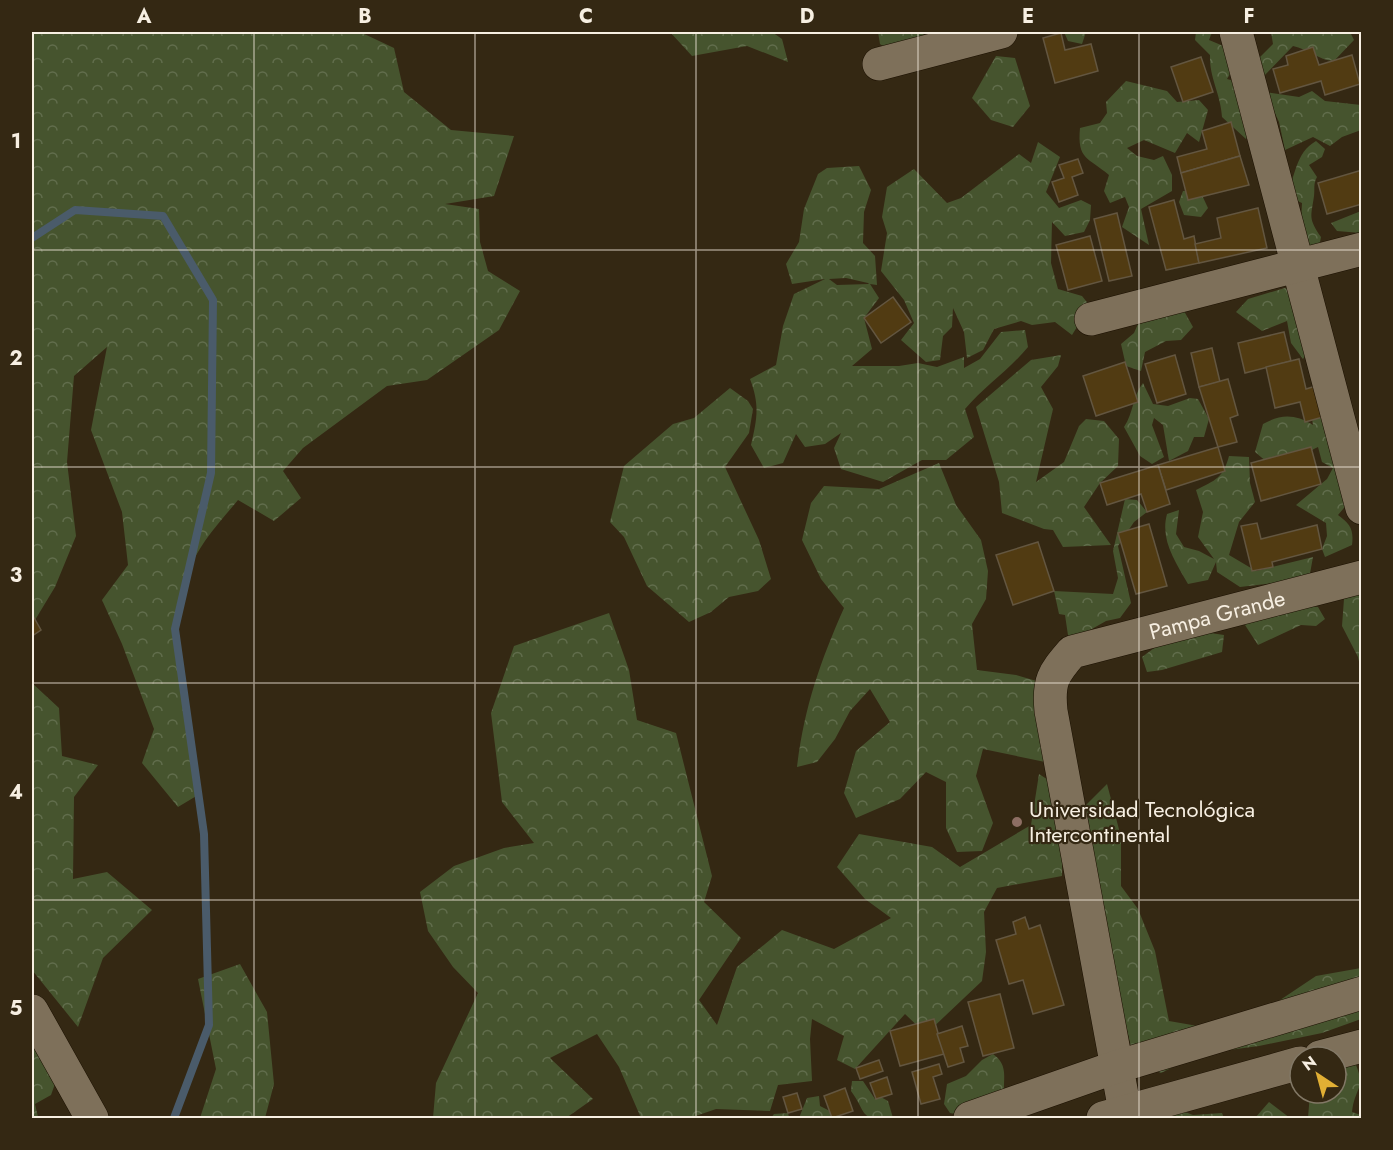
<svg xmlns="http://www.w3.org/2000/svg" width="1393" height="1150" viewBox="0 0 1393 1150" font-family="Jost,sans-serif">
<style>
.forest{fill:url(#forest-crowns);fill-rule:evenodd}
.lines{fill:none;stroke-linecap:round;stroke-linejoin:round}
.stream{stroke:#4a5b6a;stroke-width:8}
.building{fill:#513b12;stroke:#635640;stroke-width:1.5}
.minor-casing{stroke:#1b1000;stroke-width:34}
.minor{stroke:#7e705a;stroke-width:33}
.grid{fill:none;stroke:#f7efe2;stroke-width:1.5;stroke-opacity:0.55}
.education-dot{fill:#8d6e63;stroke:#342813;stroke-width:2}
.labels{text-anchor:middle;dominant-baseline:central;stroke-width:4.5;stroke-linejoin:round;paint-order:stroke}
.street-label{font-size:22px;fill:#f7efe2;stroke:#342813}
.poi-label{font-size:22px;fill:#f7efe2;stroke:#342813;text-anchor:start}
.neatline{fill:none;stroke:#f7efe2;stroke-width:2}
.grid-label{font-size:20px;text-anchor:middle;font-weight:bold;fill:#f7efe2}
</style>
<defs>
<pattern id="forest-crowns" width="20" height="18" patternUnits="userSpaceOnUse" patternTransform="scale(1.5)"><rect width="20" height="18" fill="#46542e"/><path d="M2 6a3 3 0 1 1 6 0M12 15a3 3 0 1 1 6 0" fill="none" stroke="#616d4c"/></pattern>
</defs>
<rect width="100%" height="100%" fill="#342813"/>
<g class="forest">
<path d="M32 32H360L394 48 404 92 451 130 514 136 494 196 445 204 479 209 480 242 488 271 520 291 499 330 427 380 387 386 303 448 283 471 301 498 274 521 238 500C219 523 196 547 187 576 165 646 188 725 198 795L178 807 142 763 154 729 122 644 102 600 128 565 122 512 91 430 107 347 74 376 67 462 76 536 55 587 32 625Z"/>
<path d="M670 32H772L782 39 788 62 747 46 692 56Z"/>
<path d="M878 32H922L926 38 898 57 880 44Z"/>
<path d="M1064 32H1086L1082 44 1068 41Z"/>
<path d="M1196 32H1212L1209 40 1221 45 1237 62 1227 79 1238 82 1258 124 1246 139 1222 117C1221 95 1209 77 1210 55L1195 40Z"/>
<path d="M1271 32H1350L1354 40 1334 61C1318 60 1308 49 1293 46L1261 79 1257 60 1273 44Z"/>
<path d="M996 56 1015 58 1030 106 1013 127 991 120 972 98Z"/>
<path d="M1126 81 1167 91 1177 102 1199 100 1208 110 1199 142 1187 133 1175 153 1144 140 1127 148 1137 156 1154 160 1163 156 1172 175V191L1141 209 1149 245 1122 227 1129 207 1125 197 1110 203 1104 191 1109 175C1088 157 1077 160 1080 128L1100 123 1107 113 1106 102Z"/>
<path d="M1312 91 1325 101 1361 105V130L1342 137 1330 146 1313 137 1285 150 1279 122 1265 92 1299 97Z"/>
<path d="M1316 141 1325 149 1322 157 1309 165 1317 177C1313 184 1315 189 1314 196 1311 217 1308 218 1321 237L1319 247 1307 252 1301 222 1302 203 1286 196C1296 176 1295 153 1316 141Z"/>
<path d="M1038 142 1060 157 1046 192 1059 208 1081 200 1091 205 1090 220 1084 232 1065 236 1052 222 1051 263 1058 289 1082 296 1090 306 1072 335 1055 322 1032 325 1021 321 994 329 983 350 967 358 964 332 953 308 952 327 943 336 940 360 926 362 901 340 914 323 904 300 881 271 887 233 882 217 887 187 914 169 947 203 961 198 1019 154 1031 163Z"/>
<path d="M859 166 871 190 864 212 863 243 875 256 877 285 870 284 879 298 864 318 872 349 852 366H899L918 363 937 367 964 357V368L980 359 1001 332 1025 330 1028 347C1009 370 985 386 965 409L974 437 946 460H922L883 482 841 469 834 448 841 433 825 444 805 447 796 434 783 463 764 468 751 445C757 419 760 405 750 379L776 365 783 326 794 294 825 279 792 284 786 264 799 242 804 209 818 174 827 168ZM846 278 868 283 869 284 837 285 829 279Z"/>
<path d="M1183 191H1200L1208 208 1201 217 1184 215 1179 202Z"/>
<path d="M1361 211V233L1337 231 1331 223Z"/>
<path d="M1285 288 1298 295 1314 344 1303 359 1291 343 1287 321 1262 331 1236 312 1248 299Z"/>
<path d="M1145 308 1184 311 1193 327 1181 340 1166 341 1145 352 1141 371 1126 366 1121 344 1134 333Z"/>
<path d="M1061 355 1058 366 1041 387 1053 409 1036 482 1064 462 1079 426 1086 419 1104 421 1119 439 1118 466 1100 483 1084 507 1111 545 1063 547 1053 530 1044 529 1002 513 999 482 976 407 1031 360Z"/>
<path d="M1143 383 1153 404 1168 406 1190 398 1198 399 1209 419 1204 437H1194L1188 451 1169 461 1163 425 1154 418 1152 425 1164 457 1152 464 1140 456 1124 427C1134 412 1132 397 1143 383Z"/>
<path d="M730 388 748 401 753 409 749 433 725 467 759 540 771 579 758 591 729 597 711 612 689 622 647 586 624 537 610 522 624 466 673 424 694 418Z"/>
<path d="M1320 403 1349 502 1338 515C1350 524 1354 529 1352 545L1325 557 1322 549 1327 536 1326 523 1296 505 1327 479 1333 468 1322 462 1318 447 1274 468 1255 452 1263 424C1281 414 1295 414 1313 425L1311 412Z"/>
<path d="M1229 456 1249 457 1250 483 1255 502 1239 522 1229 555 1256 571 1313 557 1309 579 1240 587 1217 572 1216 562 1208 580 1188 584C1175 561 1160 540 1167 514L1179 510 1176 534 1184 547 1199 551 1214 559 1198 537 1203 512 1196 490C1216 480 1223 478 1229 456Z"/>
<path d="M939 463 956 505 981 540 988 571 986 599 972 624 977 670 1016 675 1050 685V763L983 749 976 776 993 823 982 851 957 852 946 828V782L926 772 900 799 856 818 844 793 856 751 890 722 870 689 850 711 835 739 817 762 797 767C804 708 820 662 844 608L821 579 802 540 811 503 824 486 879 489Z"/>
<path d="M1125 499 1137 500 1147 512 1134 522 1118 546 1131 603 1120 618 1106 621 1069 642 1065 615 1059 614 1054 591 1113 594 1118 578 1113 551Z"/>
<path d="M1361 593V671L1358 657 1342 626 1344 599Z"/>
<path d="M1302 604 1318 607 1325 619 1316 626 1301 625 1258 645 1245 625 1253 615Z"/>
<path d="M609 613 629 670 637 720 676 733 712 876 704 902 741 938 699 1000 717 1025 737 967 782 930 834 949 891 918 865 899 837 867 859 834 932 847 960 867 1031 825 1039 774 1073 796 1063 809 1062 876 997 888 984 912 986 952 982 981 926 1034 905 1014 855 1069 837 1060 844 1036 812 1019 810 1039 812 1081 778 1085 770 1111 716 1109 690 1118H641L619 1067 597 1034 550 1058 593 1099 566 1118H433L436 1083 478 993 453 967 428 931 420 892 454 866 504 848 534 843 502 802 491 713 514 646Z"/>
<path d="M1197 631 1224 635 1222 652 1162 670 1147 672 1142 657 1161 643Z"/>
<path d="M32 683 59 708 62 756 98 765 74 797 73 879 107 872 152 910 103 958 78 1027 32 970Z"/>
<path d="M1107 784 1121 837V886L1138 909 1155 951 1169 1021 1232 1032 1316 976 1361 968V1019L1322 1033 1259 1046 1199 1054 1161 1073 1134 1059 1075 816Z"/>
<path d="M240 964 267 1012 274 1084 265 1118H200L216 1069 198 979Z"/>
<path d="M46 1040 56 1081 51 1095 35 1104 38 1117 32 1118V1051Z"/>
<path d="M993 1054C1007 1064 1004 1075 1004 1090L960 1115 950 1113 944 1104 947 1084 966 1076 982 1060Z"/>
<path d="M1347 1062 1356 1065C1366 1089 1354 1089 1352 1112L1361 1115V1118H1308L1310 1093H1336V1066Z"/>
<path d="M852 1081H863L875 1099 879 1096 888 1101 893 1118C857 1119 869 1116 851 1091Z"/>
<path d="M819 1096 820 1106 830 1111 835 1118H771L774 1114 788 1113 789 1117 799 1118 807 1098Z"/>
<path d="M1269 1102 1290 1118H1255Z"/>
<path d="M1177 1109 1193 1115 1222 1113 1224 1118H1170Z"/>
</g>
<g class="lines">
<path class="stream" d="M32 238 75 210 163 216 213 300 211 473 175 629 204 834 209 1025 174 1118"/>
</g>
<g class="building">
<path d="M1061 33 1065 50 1091 44 1098 71 1055 83 1043 38Z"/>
<path d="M1313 47 1319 65 1352 55 1360 84 1325 95 1321 81 1280 93 1273 69 1288 65 1286 56Z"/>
<path d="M1201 57 1213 92 1183 102 1171 67Z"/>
<path d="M1231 122 1240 156 1181 173 1177 157 1207 149 1202 131Z"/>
<path d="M1240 156 1249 185 1188 200 1181 173Z"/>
<path d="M1078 159 1083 173 1072 177 1078 195 1059 202 1052 182 1064 178 1059 165Z"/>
<path d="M1362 170V204L1327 214 1318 183Z"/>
<path d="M1174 200 1184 239 1194 236 1199 263 1166 270 1149 207Z"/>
<path d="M1258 208 1267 248 1199 263 1195 244 1221 238 1217 218Z"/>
<path d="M1117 213 1132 276 1109 281 1094 219Z"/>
<path d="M1090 236 1102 281 1068 290 1056 245Z"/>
<path d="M893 297 911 322 881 343 864 318Z"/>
<path d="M1284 332 1291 361 1245 373 1238 343Z"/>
<path d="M1212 348 1220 382 1199 387 1191 353Z"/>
<path d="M1175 355 1186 394 1157 403 1145 364Z"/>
<path d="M1299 359 1306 389 1316 386 1323 417 1305 422 1300 402 1275 408 1266 367Z"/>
<path d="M1125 362 1138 402 1096 416 1083 376Z"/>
<path d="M1228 379 1238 415 1230 418 1237 442 1218 447 1199 387Z"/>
<path d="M1218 447 1225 471 1166 490 1158 465Z"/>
<path d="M1311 447 1321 484 1261 501 1251 463Z"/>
<path d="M1158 465 1170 504 1147 512 1141 494 1107 505 1100 483Z"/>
<path d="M1257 523 1261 539 1317 525 1322 549 1272 562 1273 567 1252 571 1241 526Z"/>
<path d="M1149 524 1167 586 1136 594 1118 533Z"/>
<path d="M1038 542 1054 591 1013 605 996 555Z"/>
<path d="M32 614 41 630 32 636Z"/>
<path d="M1025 917 1029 929 1040 925 1064 1005 1033 1014 1023 980 1009 984 996 940 1016 934 1013 922Z"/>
<path d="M1000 994 1014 1048 983 1056 968 1002Z"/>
<path d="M934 1019 944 1054 900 1066 890 1031Z"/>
<path d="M962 1026 968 1046 960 1048 964 1062 948 1067 937 1034Z"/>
<path d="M879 1060 883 1071 860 1079 856 1068Z"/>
<path d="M939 1064 942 1074 933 1077 940 1099 921 1104 912 1072Z"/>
<path d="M887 1077 892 1094 876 1099 870 1083Z"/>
<path d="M845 1088 853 1111 832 1118 824 1096Z"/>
<path d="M797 1093 802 1109 788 1113 783 1097Z"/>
</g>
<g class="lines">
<g class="minor-casing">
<g id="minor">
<path d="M1236 32 1362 508"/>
<path d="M879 64 1001 32"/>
<path d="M1091 319 1362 249"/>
<path d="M32 1011 92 1118"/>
<path d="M1320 1057 1362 1046"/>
<path id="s1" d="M1125 1111 1051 711C1048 681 1053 674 1072 652L1362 577"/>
<path d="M970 1118 1116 1067 1362 993"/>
<path d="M1103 1118 1300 1063"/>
</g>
</g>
<use href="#minor" class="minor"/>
</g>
<path class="grid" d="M254 32V1118M475 32V1118M696 32V1118M918 32V1118M1139 32V1118M32 250H1362M32 467H1362M32 683H1362M32 900H1362"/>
<circle class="education-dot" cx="1017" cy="822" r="6"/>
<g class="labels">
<g class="street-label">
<text stroke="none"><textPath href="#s1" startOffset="622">Pampa Grande</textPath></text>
</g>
<g class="poi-label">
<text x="1029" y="809">Universidad Tecnológica<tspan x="1029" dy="25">Intercontinental</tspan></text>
</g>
</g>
<rect width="1393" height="1150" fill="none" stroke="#342813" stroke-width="66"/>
<g transform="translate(1318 1075) rotate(324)"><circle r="28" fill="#342813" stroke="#827866" stroke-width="1.5"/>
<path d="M0-4.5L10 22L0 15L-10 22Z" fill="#e1af34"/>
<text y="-9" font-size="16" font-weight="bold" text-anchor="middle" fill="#f7efe2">N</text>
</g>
<rect x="33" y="33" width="1327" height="1084" class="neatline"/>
<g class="grid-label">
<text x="144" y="23">A</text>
<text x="365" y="23">B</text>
<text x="586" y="23">C</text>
<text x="807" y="23">D</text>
<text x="1028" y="23">E</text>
<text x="1249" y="23">F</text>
<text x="16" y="148">1</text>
<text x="16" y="365">2</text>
<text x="16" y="582">3</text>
<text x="16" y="799">4</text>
<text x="16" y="1015">5</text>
</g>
</svg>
